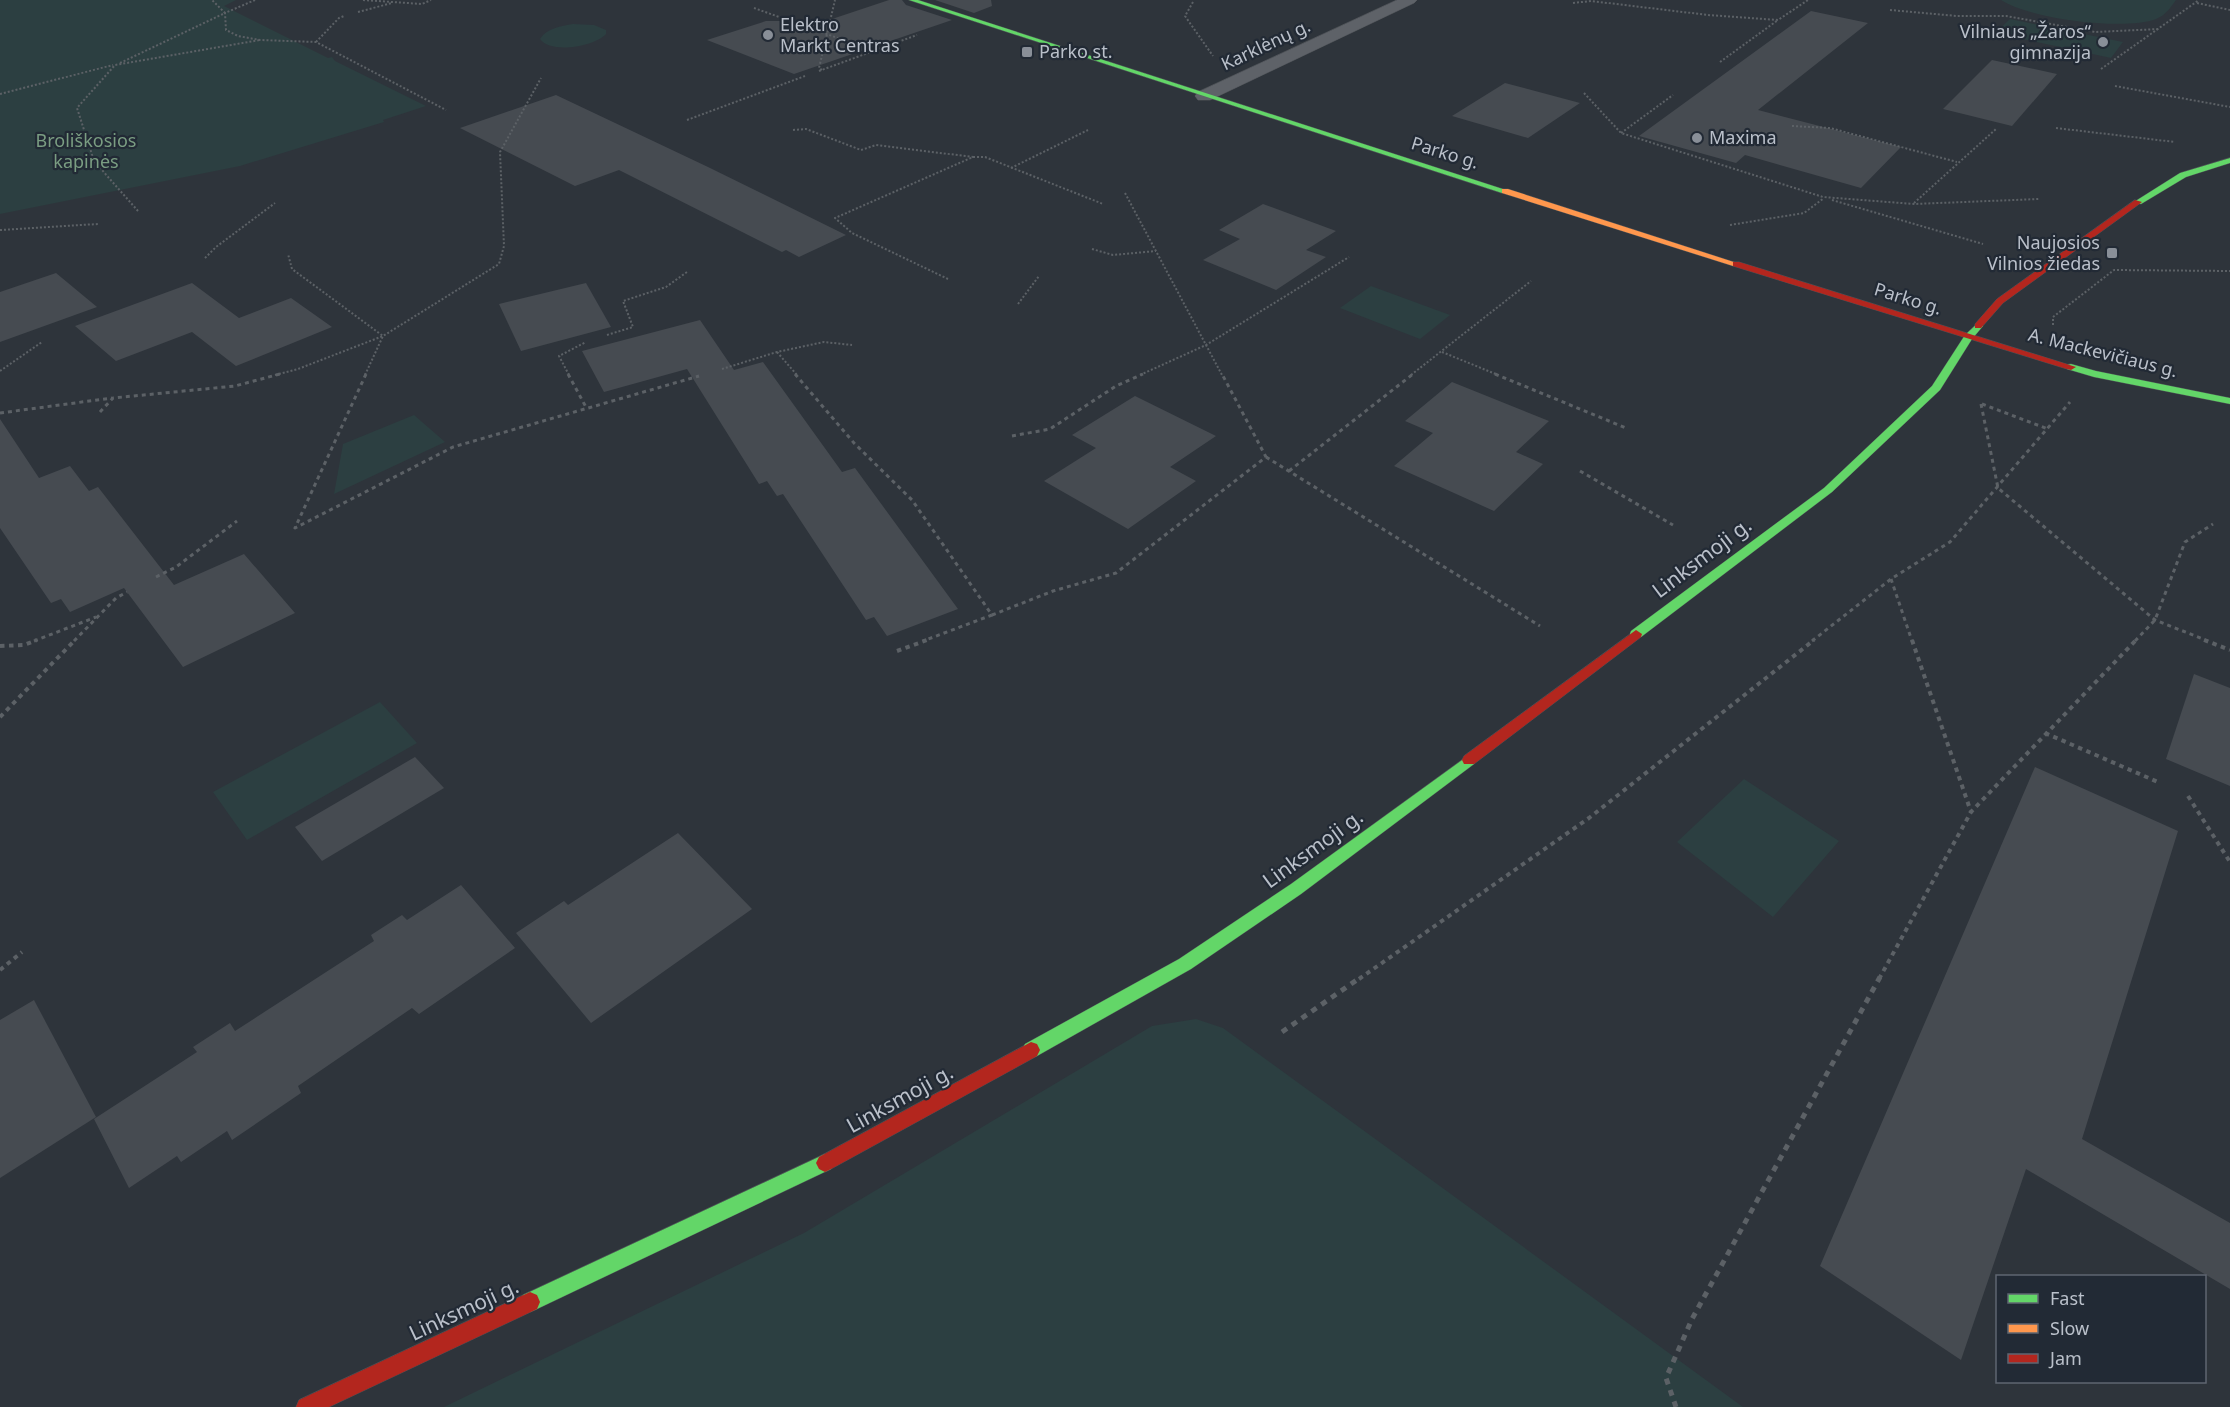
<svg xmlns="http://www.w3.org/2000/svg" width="2230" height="1407" font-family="'Noto Sans',sans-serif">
<rect width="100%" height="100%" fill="#2e343b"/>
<g fill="#2c3f41">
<path d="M0,0H236L224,6L328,58L332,57L335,61L426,106L383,120L384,122L240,166L0,214Z"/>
<path d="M2001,0H2176C2170,8 2166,15 2156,19C2124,31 2030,19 2001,0Z"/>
<path d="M2010,19L2123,42L2111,58L1995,33Z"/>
<path d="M573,24L594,25L606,30V34C594,47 550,54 540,39C547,28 561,26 573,24Z"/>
<path d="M1371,286L1450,315L1420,339L1340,308Z"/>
<path d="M414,415L445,442L334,494L343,444Z"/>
<path d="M380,702L417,743L247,840L213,792Z"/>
<path d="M1744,779L1839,841L1773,917L1677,842Z"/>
<path d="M1196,1019L1223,1028L1743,1407H444L804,1233L1152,1026Z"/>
</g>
<g fill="#464b51">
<path d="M889,0H902L906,5L952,20L794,74L707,40L766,21H784L805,28Z"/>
<path d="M935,0H991L992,6L974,13Z"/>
<path d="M1811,11L1868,23L1758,110L1901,147L1861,188L1745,155L1736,163L1639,136Z"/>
<path d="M1992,60L2057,74L2012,126L1943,109Z"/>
<path d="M1505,83L1580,103L1528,138L1452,116Z"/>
<path d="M556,95L708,167L846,235L799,257L786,250L782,252L619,170L575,186L460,128Z"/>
<path d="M1263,204L1336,231L1306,250L1326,257L1276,290L1203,260L1240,239L1219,230Z"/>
<path d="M56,273L97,307L0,342V292Z"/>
<path d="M192,283L239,318L291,298L332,327L236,366L192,332L116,361L75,326Z"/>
<path d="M586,283L611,327L521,351L499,304Z"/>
<path d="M700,320L734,370L763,362L842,472L855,468L958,609L887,636L874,617L866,620L783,494L777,496L767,481L759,484L687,369L604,392L582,351Z"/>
<path d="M1452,382L1549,421L1516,452L1543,464L1494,511L1394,466L1433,433L1405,421Z"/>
<path d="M1135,396L1216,436L1170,467L1196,481L1128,529L1044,481L1096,448L1072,435Z"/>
<path d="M0,419L39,478L70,466L89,491L98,487L174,585L244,554L295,613L183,667L124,588L70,612L61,599L51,603L0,528Z"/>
<path d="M2194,674L2230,688V786L2166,759Z"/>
<path d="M415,757L444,788L322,861L295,827Z"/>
<path d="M2035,767L2178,831L2082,1139L2230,1223V1289L2026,1169L1961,1360L1820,1266Z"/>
<path d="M678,833L752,909L591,1023L516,933L564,901L568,905Z"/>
<path d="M461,885L515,948L419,1014L412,1008L298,1086L301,1093L232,1140L227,1131L181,1162L177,1156L129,1188L94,1119L197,1052L193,1047L230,1023L235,1031L374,941L371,935L402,915L407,920Z"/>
<path d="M34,1000L96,1117L0,1178V1020Z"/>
</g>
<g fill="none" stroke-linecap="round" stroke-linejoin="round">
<g stroke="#4c5055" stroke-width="1">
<path id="street" d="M1397,0H1417L1414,3L1210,100H1198L1195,96L1198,92Z"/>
</g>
<g stroke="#4c5055" stroke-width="1">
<g id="fast">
<path d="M909,0H918L1509,191L1502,193Z"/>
<path d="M2230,158V163L2186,177L2141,204L2134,202L2180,173Z"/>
<path d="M1978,323L1983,326L1972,339L1940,390L1832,492L1641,637H1631L1630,634L1631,631L1824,488L1932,386L1965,335Z"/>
<path d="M2071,364L2096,371L2230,398V404L2094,377L2067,369V365Z"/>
<path d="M1469,755L1474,756L1476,760L1474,764L1301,894L1191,969L1037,1056L1031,1058L1025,1056L1022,1050L1025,1044L1179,959L1291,884Z"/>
<path d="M825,1154L831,1157L834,1163L831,1169L537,1309L530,1312L523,1309L520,1302L523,1295Z"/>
</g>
</g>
<g stroke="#4c5055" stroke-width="1">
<path id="slow" d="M1502,189H1508L1740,264L1733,266L1502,193Z"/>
</g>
<g stroke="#4c5055" stroke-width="1">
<g id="jam">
<path d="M2135,200L2142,202L2003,303L1981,328H1975V324L1997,299Z"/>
<path d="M1733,262H1739L2076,367L2071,370L2067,369L1733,266Z"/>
<path d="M1636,630L1642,634L1641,637L1474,764H1464L1462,760L1464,756Z"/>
<path d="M1031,1042L1037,1044L1040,1050L1037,1056L831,1169L825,1172L819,1169L816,1163L819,1157Z"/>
<path d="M530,1292L537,1295L540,1302L537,1309L329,1407H296L299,1400Z"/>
</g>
</g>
<g stroke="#5c6166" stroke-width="2" stroke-dasharray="2 2" stroke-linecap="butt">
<path d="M255,0L225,13L226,30L238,36L260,40L316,42L446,110"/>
<path d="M363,0L422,4L431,0"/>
<path d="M1193,2L1185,16L1213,56"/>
<path d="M1573,3L1591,1L1708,15L1778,20L1808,0"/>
<path d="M2197,3L2230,10"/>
<path d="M754,8L874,51"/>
<path d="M1890,10L1957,16H2006L2095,32L2160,29"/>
<path d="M358,12L392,3"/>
<path d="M316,42L339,18L344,16"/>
<path d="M1720,62L1778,20"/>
<path d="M120,63L225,13L212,0"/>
<path d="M2101,69L2199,0"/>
<path d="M822,70L819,68L835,0"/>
<path d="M819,71L917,35"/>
<path d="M2115,86L2230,107"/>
<path d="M1584,93L1621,133L1823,197L1914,204L2039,199"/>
<path d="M0,94L113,65"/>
<path d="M687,120L805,76"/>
<path d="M1792,126L1830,128L1957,162"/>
<path d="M2056,128L2175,142"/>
<path d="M793,130L806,129L861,150L876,145L973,157"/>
<path d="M1621,133L1673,95"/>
<path d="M1011,168L1088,130"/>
<path d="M1125,193L1222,375"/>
<path d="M1832,200L1983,244"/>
<path d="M1914,203L1996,129"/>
<path d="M138,211L94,161L77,108L115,65L260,40"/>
<path d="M1730,225L1804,213L1824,198"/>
<path d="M0,230L98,224"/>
<path d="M1092,249L1113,255L1156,251"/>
<path d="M205,258L216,247L275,203"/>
<path d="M948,279L852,233L835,218L973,157H985L1103,204"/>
<path d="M1018,304L1039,276"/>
<path d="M2053,325V317L2114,270L2230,271"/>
<path d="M607,335L633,327L623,301L666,287L687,272"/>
<path d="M777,352L797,375"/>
<path d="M1442,352L1498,375"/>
<path d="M722,369L777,352L824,342L852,345"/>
<path d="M0,371L42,342"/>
<path d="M275,375L298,369L383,336L292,269L288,254"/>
<path d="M365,375L383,336L499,264L504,246L500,152L541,78"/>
<path d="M569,375L559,356L586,342"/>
<path d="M1140,375L1206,345L1349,257"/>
<path d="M1411,375L1531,281"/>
</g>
<g stroke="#5c6166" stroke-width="3" stroke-dasharray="4 4" stroke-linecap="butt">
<path d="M366,374L295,528L453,447L699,376"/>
<path d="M568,374L587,409"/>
<path d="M795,374L854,443L912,500L992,615L923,641"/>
<path d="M1495,374L1626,428"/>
<path d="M1981,404L1998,488L2155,620L2208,641"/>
<path d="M1982,404L2048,429"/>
<path d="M100,412L113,398L235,386L280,374"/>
<path d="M0,413L112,398"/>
<path d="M1012,436L1050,429L1116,386L1143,374"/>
<path d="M1266,457L1540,626"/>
<path d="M1289,471L1413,374"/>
<path d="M1580,471L1673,525"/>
<path d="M156,577L176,567L237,521"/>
<path d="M1891,579L1912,641"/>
<path d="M992,615L1053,591L1116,573L1266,457L1222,374"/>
<path d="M34,641L96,617"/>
<path d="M74,641L116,598L127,592"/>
<path d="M1812,641L1891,579L1950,542L2070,402"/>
<path d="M2135,641L2155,620L2185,542L2213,524"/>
</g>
<g stroke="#5c6166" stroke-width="4" stroke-dasharray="4.5 4.5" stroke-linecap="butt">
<path d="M1912,640L1971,812"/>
<path d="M2204,640L2230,650"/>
<path d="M0,646L24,645L37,640"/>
<path d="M897,651L927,640"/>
<path d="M0,717L75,640"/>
<path d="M2045,733L2158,782"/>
<path d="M2188,796L2230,862"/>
<path d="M0,970L22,952"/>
<path d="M1359,979L1589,818L1814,640"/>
<path d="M1879,979L1971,812L2136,640"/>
</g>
<g stroke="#5c6166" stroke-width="5" stroke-dasharray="6 6" stroke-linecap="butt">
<path d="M1282,1032L1361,977"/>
<path d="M1676,1407L1666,1378L1692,1319L1880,977"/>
</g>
<use href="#street" fill="#5e6268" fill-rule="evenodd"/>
<use href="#fast" fill="#63d668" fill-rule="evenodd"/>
<use href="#slow" fill="#ff974d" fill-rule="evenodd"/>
<use href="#jam" fill="#b3261e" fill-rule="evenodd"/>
</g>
<g fill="#898f98" stroke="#222a35" stroke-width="2">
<circle cx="768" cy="35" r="6"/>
<circle cx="2103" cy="42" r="6"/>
<rect x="1021" y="46" width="12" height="12" rx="3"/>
<circle cx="1697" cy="138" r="6"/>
<rect x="2106" y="247" width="12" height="12" rx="3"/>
</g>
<g text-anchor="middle" stroke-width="4.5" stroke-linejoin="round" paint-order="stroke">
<g font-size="18" fill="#bac0ca" stroke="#222a35" text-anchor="start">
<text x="780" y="31">Elektro<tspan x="780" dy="21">Markt Centras</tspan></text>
<text x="2091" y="38" text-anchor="end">Vilniaus „Žaros“<tspan x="2091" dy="21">gimnazija</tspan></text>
<text x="1039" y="58">Parko st.</text>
<text x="1709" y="144">Maxima</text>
<text x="2100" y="249" text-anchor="end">Naujosios<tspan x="2100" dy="21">Vilnios žiedas</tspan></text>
</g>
<g font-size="18" fill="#bac0ca" stroke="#222a35">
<text transform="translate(1266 45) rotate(-25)" y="6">Karklėnų g.</text>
<text transform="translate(1445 153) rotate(17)" y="6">Parko g.</text>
<text transform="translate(1908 299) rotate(17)" y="6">Parko g.</text>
<text transform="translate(2103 353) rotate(14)" y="6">A. Mackevičiaus g.</text>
</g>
<g font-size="18" fill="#7a9d82" stroke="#222a35">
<text x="86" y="147">Broliškosios<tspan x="86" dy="21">kapinės</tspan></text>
</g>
<g font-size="21" fill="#bac0ca" stroke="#222a35">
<text transform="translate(1702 558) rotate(-37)" y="7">Linksmoji g.</text>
<text transform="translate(1313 849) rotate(-36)" y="7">Linksmoji g.</text>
<text transform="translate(900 1099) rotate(-29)" y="7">Linksmoji g.</text>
<text transform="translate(464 1310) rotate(-25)" y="7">Linksmoji g.</text>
</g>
</g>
<rect x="1996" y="1275" width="210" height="108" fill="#222a35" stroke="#5f6671" stroke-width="1.5"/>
<rect x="2008" y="1294" width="30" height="9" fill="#63d668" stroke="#5f6671" stroke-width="1.5"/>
<text x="2050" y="1305" font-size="18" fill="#bac0ca">Fast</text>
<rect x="2008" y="1324" width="30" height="9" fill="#ff974d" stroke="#5f6671" stroke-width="1.5"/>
<text x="2050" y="1335" font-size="18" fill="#bac0ca">Slow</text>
<rect x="2008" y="1354" width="30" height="9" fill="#b3261e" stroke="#5f6671" stroke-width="1.5"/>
<text x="2050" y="1365" font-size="18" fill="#bac0ca">Jam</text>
</svg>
